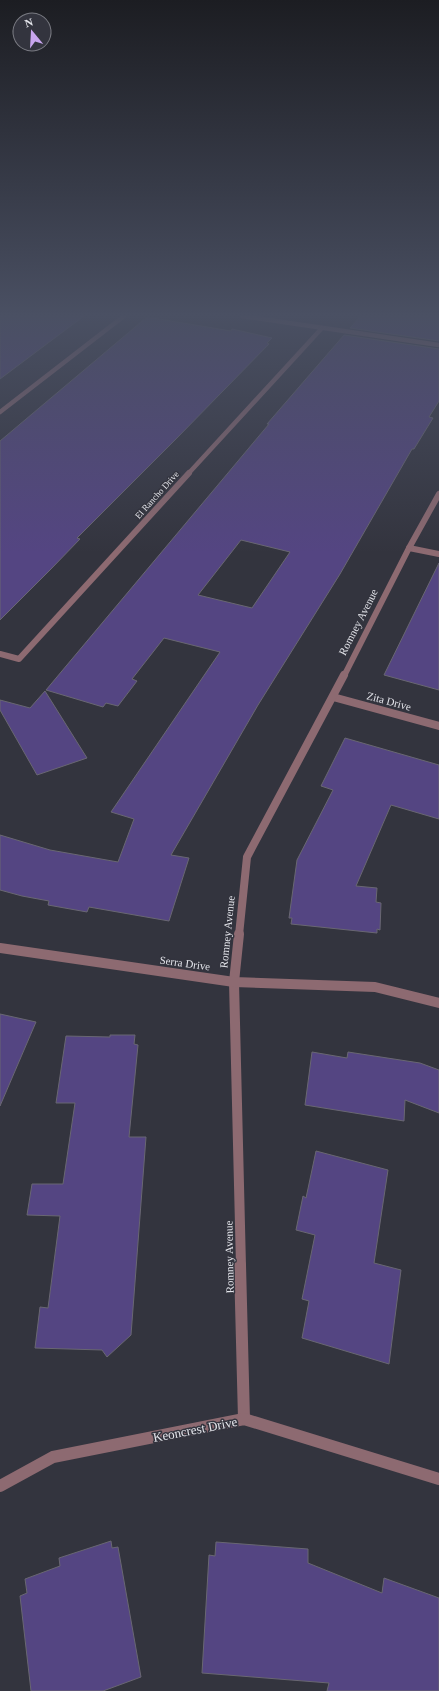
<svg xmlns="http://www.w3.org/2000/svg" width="439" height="1691" font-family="Georgia,serif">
<rect width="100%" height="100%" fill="#33343e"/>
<g fill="#544582" stroke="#696772" fill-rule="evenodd">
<path d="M0,316H84L0,379Z"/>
<path d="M361,316H439V341L350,328Z"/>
<path d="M147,317L231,331L232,329L272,338L267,343L269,344L176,439L77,538L80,539L51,569L0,620V441Z"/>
<path d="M344,335L439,349V401L429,417L433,418L414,449H412L340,574L258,705L171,855L189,858L169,921L89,907L87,912L48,905L49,901L22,896L0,890V835L50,850L118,862L134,819L111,812L220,652L164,638L132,679L137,681L118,706L106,703L103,707L46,690L269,424H267ZM241,540L290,552L252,608L198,595Z"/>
<path d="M439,563V690L384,675Z"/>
<path d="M45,691L87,758L37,775L0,710V700L30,708Z"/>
<path d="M345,738L439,765V819L391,805L356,886L377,888L376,902L381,903L380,930L377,929V933L291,924L292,918H289L297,860L333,790L321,786Z"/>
<path d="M0,1014L36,1022L0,1106Z"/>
<path d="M110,1035H135L134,1044L138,1045L129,1137H146L131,1335L107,1357L102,1350L35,1348L40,1307L48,1308L60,1216L27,1215L32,1184H63L75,1103H56L66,1036L110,1037Z"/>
<path d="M312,1052L347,1058L348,1052L420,1063L439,1070V1113L405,1100L404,1121L305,1105Z"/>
<path d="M316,1151L388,1170L374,1263L401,1270L389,1364L302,1338L309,1301L302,1299L315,1235L296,1230L303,1196L306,1198Z"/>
<path d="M111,1541L112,1548L118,1547L141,1677L103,1691H31L20,1596L27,1593L25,1579L60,1566L59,1558Z"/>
<path d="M216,1542L308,1549V1563L382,1593L384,1578L439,1598V1691H327L329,1683L202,1673L209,1555L215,1556Z"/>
</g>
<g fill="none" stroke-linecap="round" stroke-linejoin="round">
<g stroke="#8d6a71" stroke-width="4.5">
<path d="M242,316L439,345"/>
<path d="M0,412L124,316"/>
<path d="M188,474L322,328"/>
</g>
<g stroke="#8d6a71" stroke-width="6">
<path d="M409,548L439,554"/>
<path d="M0,654L19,659L189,473"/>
<path d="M344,676L409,548L439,494"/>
</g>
<g stroke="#8d6a71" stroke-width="8">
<path d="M333,697L439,726"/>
<path d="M239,935L247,857L344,675"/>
</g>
<g stroke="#8d6a71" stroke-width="10">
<path d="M239,934L234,982L241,1266"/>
<path d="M0,948L234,982L375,987L439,1003"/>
</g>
<g stroke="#8d6a71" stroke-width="12">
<path d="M240,1265L244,1419"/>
<path d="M0,1486L53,1457L244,1419L439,1479"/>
</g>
</g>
<linearGradient id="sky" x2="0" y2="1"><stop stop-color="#1c1d22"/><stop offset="0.57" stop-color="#4a5063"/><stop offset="1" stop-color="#4a5063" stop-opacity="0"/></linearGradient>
<rect width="439" height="553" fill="url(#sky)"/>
<g text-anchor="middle" stroke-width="3" stroke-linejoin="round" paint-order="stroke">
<g font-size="9" fill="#e4e5eb" stroke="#33343e">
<text transform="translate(157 495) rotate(-48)" y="3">El Rancho Drive</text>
</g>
<g font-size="11" fill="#e4e5eb" stroke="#33343e">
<text transform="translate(358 622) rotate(-63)" y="4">Romney Avenue</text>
<text transform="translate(389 701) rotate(15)" y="4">Zita Drive</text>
<text transform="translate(227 932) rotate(-84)" y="4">Romney Avenue</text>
<text transform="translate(185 963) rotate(8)" y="4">Serra Drive</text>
<text transform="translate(229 1257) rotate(-91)" y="4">Romney Avenue</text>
</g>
<g font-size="13" fill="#e4e5eb" stroke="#33343e">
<text transform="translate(195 1429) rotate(-11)" y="5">Keoncrest Drive</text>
</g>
</g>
<g transform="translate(32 32) rotate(342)"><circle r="19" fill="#33343e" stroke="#7a7b83"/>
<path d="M0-3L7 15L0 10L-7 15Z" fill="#c8a5ee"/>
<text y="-6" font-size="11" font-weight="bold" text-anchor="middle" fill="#e4e5eb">N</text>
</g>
</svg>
